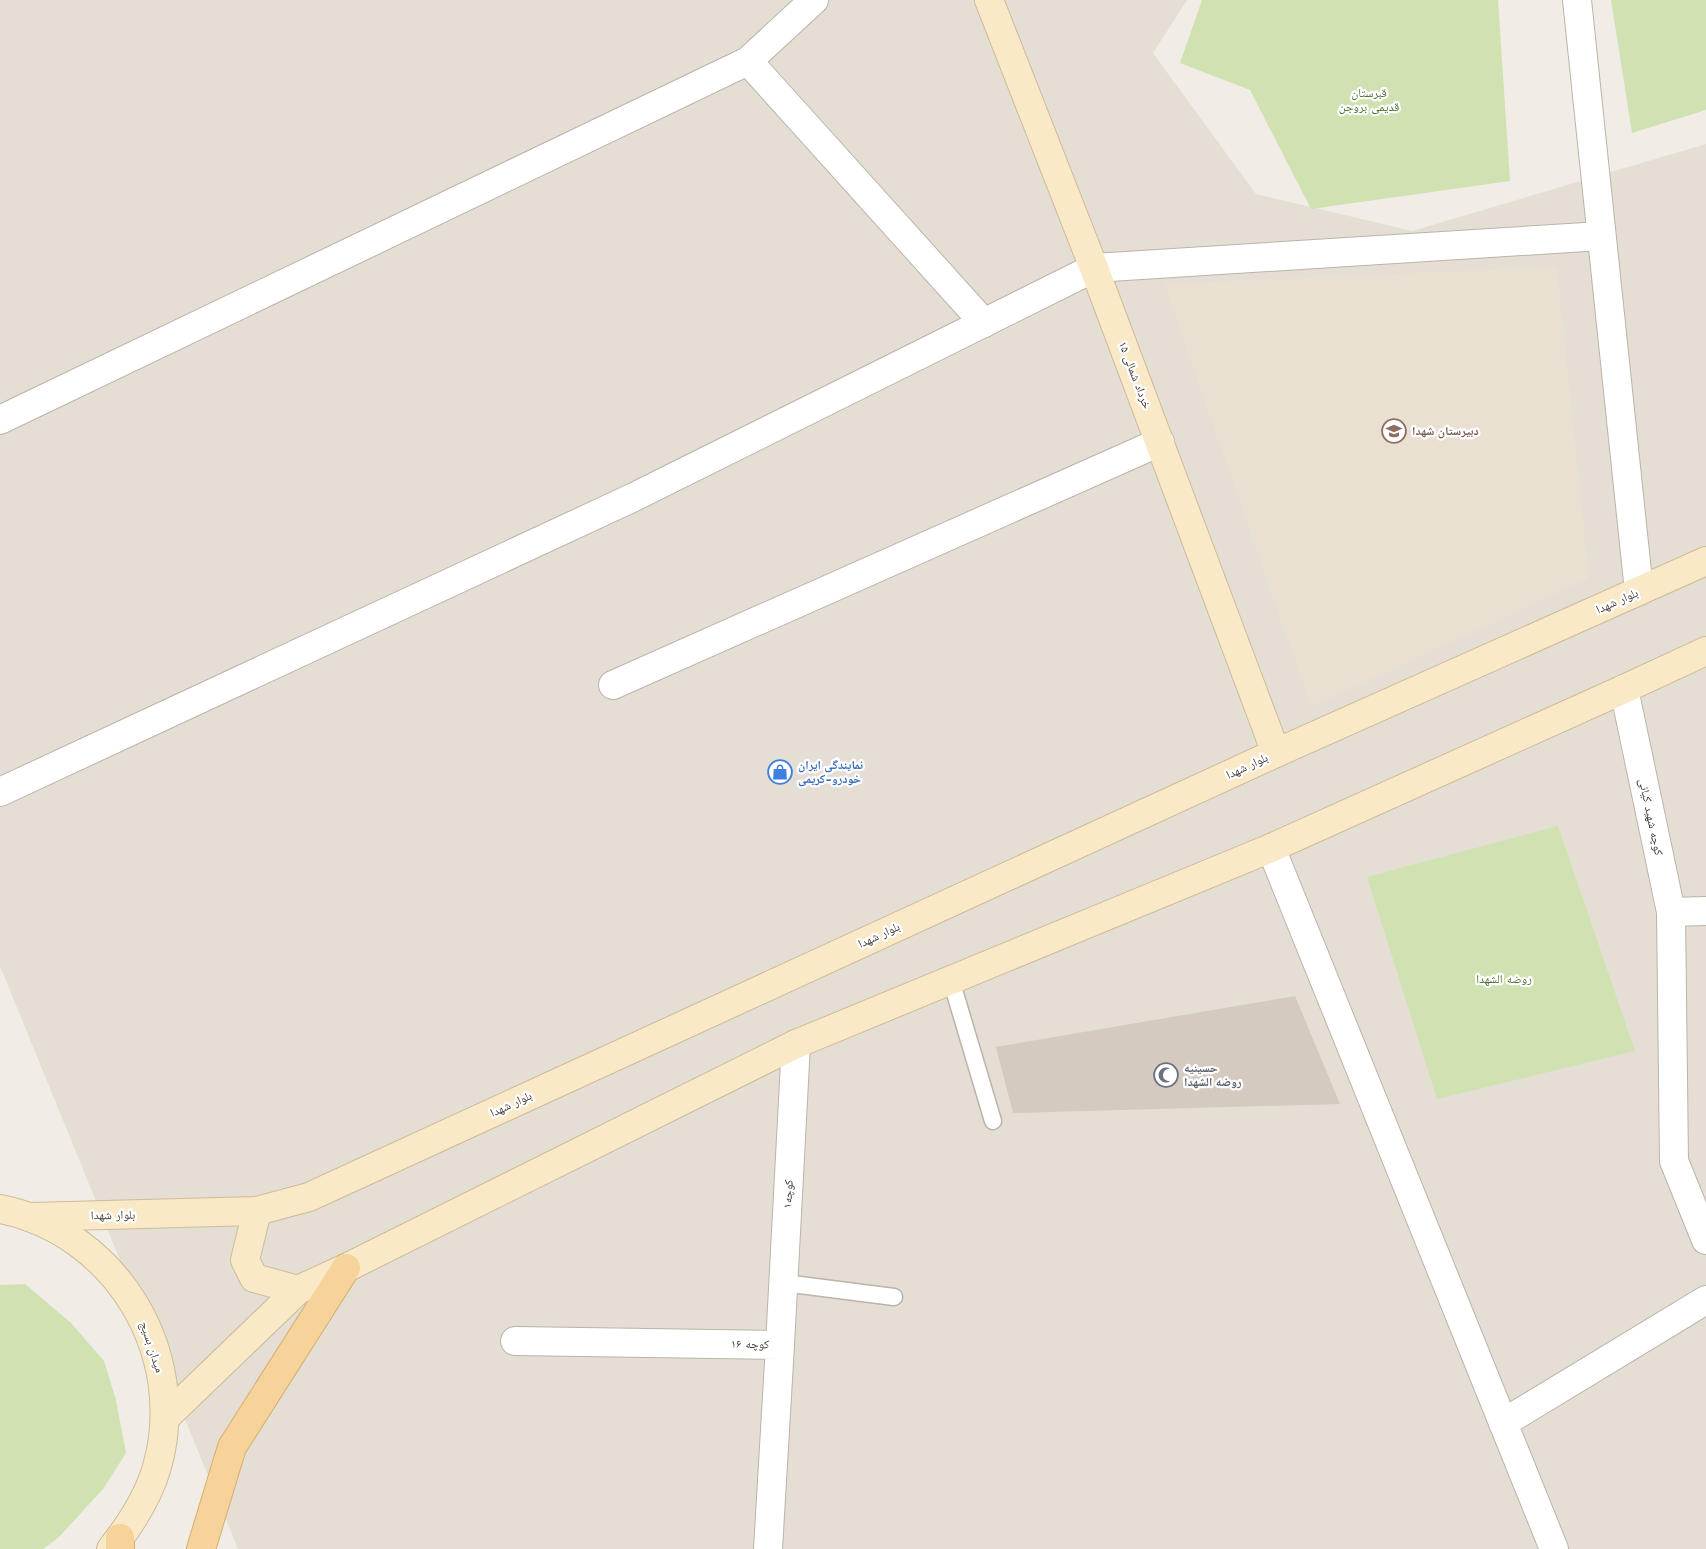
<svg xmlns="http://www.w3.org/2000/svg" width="1706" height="1549" font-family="'Work Sans','Noto Naskh Arabic',sans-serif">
<rect width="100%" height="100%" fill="#f1ede6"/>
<path fill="#e5ded4" d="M0,0H1187L1153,53L1256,194L1412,231L1706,144V1549H238L0,966Z"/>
<path fill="#e9e0d1" d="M1557,267L1589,578L1311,707L1164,284Z"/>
<g fill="#d0e2b2">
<path d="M1202,0H1498L1510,181L1311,209L1250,90L1180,63Z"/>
<path d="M1611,0H1706V110L1632,133Z"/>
<path d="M1558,826L1635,1051L1437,1099L1367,877Z"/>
<path d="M25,1284L71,1323L104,1361L116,1400L126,1453L103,1489L58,1538L43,1549H0V1285Z"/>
</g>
<path fill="#d5cabf" d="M1295,996L1340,1104L1013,1113L996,1047Z"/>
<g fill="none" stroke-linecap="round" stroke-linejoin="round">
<g stroke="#bcb3a9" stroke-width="19">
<g id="service">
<path d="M951,980L993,1121"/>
<path d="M784,1283L894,1297"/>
</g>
</g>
<g stroke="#bcb3a9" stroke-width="30">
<g id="minor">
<path d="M748,61L984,323"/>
<path d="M0,420L748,61L814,0"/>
<path d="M613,685L1160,442"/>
<path d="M1624,689L1671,912L1706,911"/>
<path d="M0,792L634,497L1094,268L1601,236"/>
<path d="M1671,912L1674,1161L1706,1240"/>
<path d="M515,1341L780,1345L768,1549"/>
<path d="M780,1345L796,1044"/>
<path d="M1503,1423L1706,1300"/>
</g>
</g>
<g stroke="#bcb3a9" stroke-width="30">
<g id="tertiary">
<path d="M1577,0L1639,591"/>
<path d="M1271,848L1554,1549"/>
</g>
</g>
<g stroke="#cdbb99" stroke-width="30">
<g id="secondary">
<path d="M989,0L1094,268L1276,753"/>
<path d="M0,1209C116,1232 189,1353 157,1467C148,1498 131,1524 111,1549"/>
<path d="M257,1211L245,1260L254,1278L298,1290"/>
<path d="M30,1217L257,1211L309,1197L1276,753L1706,561"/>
<path d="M165,1418L298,1290L346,1268L796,1044L1271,848L1624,689L1706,651"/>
</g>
</g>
<g stroke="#d8ae6c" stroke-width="30">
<g id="primary">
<path d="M120,1538V1549"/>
<path d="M201,1549L232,1447L346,1268"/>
</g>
</g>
<use href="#service" stroke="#fff" stroke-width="16"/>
<use href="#minor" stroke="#fff" stroke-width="28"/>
<use href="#tertiary" stroke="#fff" stroke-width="28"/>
<use href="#secondary" stroke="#f9e9c7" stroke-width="28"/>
<use href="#primary" stroke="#f5d39b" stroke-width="28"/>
</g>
<defs>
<g id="school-ring" transform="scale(1.25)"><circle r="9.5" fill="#fff" stroke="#8d6e63" stroke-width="1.5"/><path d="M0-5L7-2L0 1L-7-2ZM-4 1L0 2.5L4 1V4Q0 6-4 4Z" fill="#8d6e63"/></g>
<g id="shop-ring" transform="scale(1.25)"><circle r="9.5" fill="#fff" stroke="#3f7fe0" stroke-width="1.5"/><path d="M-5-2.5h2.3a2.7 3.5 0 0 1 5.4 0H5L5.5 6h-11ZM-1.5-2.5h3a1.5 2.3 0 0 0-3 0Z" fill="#3f7fe0"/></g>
<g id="mosque-ring" transform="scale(1.25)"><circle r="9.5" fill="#fff" stroke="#6b7280" stroke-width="1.5"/><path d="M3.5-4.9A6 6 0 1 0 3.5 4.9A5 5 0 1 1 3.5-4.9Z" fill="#6b7280"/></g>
</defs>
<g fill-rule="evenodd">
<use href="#school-ring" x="1394" y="431"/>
<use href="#shop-ring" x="780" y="772"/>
<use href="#mosque-ring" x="1166" y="1075"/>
</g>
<g text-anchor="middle" stroke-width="4.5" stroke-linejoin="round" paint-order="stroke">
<g font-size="12" fill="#4d6f2e" stroke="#fff">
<text x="1369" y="97">قبرستان<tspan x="1369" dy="14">قدیمی بروجن</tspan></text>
<text x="1504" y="983">روضه الشهدا</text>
</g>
<g font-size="12" fill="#433d36" stroke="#fff">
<text transform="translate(1135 375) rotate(69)" y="4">۱۵ خرداد شمالی</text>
<text transform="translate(1617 601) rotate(-24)" y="4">بلوار شهدا</text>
<text transform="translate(1247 766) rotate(-25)" y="4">بلوار شهدا</text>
<text transform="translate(1651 817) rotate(78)" y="4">کوچه شهید کیانی</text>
<text transform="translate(879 935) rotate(-25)" y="4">بلوار شهدا</text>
<text transform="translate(511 1104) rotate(-25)" y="4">بلوار شهدا</text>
<text transform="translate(788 1194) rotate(-87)" y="4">کوچه۱</text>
<text transform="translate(113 1215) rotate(-1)" y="4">بلوار شهدا</text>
<text transform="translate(750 1344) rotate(1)" y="4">کوچه ۱۶</text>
<text transform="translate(152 1347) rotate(72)" y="4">میدان بسیج</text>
</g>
<g font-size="12" font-weight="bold" fill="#785e54" stroke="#fff" text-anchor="start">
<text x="1412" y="435">دبیرستان شهدا</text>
</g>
<g font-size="12" font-weight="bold" fill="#366cbe" stroke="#fff" text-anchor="start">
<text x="798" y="769">نمایندگی ایران<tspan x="798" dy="14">خودرو-کریمی</tspan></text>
</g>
<g font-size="12" font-weight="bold" fill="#5b616d" stroke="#fff" text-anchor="start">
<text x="1184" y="1072">حسینیه<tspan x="1184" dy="14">روضه الشهدا</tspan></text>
</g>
</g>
</svg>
